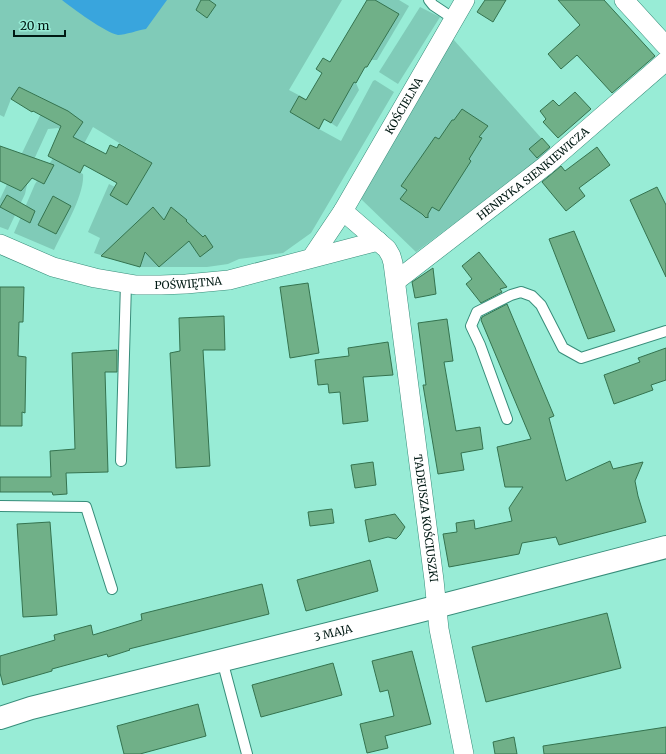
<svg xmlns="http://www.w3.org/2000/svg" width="666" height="754" font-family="Merriweather,serif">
<rect width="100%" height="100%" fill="#98ecd6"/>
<g fill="#80cbb8">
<path d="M0,0H342L289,90L306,99L359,77L356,83L359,90L337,127L325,119L319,129L341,141L373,81L375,80L394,92L311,233L283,253L239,259L228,264L207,267H140L94,253L100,238L88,232L109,184L125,192L138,187L152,163L93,127L71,168L83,174C85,194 63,231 54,250L14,233L35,184L68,137L58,128L48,129L31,166L25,194L8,230L0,227V199L47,101L40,97L19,87L11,99L4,117L0,115Z"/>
<path d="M372,0H399L409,6L377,60H371Z"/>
<path d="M420,7L440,17L398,84L379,72Z"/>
<path d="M453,39L551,149L539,160L416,252L361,199Z"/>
</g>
<path fill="#39a5dd" d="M62,0H167L146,29C139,30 125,35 118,35C106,33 72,8 62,0Z"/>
<g fill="#70b088" stroke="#34734f">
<path d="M201,0H209L216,5L207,18L196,10Z"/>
<path d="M367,0H375L399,14L367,67H365L356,83L354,82L331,123L324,119L319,129L290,112L299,96L306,100L322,73L316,69L323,58L330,62Z"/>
<path d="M485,0H506L493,22L477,12Z"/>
<path d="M558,0H604L655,56L612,93L577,55L561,69L548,54L580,25Z"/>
<path d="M19,87L68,111L83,122L73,137L106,154L110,145L117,148L119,144L152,163L127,205L110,195L117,183L84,165L80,173L48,156L61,126L33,111L32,112L11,99Z"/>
<path d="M575,92L591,109L558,138L543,122L546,119L540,111L553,100L559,106Z"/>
<path d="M462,109L488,126L479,137L482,138L469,159L471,161L439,211L432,207L428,214V218L427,217L426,218L422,214L400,199L407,190L401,186L435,137L439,139L452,120H454Z"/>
<path d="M542,138L550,147L537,158L529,149Z"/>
<path d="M0,146L54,165L44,184L32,178L21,191L0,181Z"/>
<path d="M597,147L610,165L579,188L585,196L566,211L542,182L561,166L565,171Z"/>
<path d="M657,187L666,205V277L630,200Z"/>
<path d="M7,195L35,211L30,223L0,207Z"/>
<path d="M53,196L71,206L56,234L38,225Z"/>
<path d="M153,207L164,220L171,207L187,220L186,221L203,237L205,235L213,247L200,257L189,241L159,267L145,252L140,267L101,256Z"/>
<path d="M574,231L615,331L588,339L549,239Z"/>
<path d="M479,252L507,287L500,289L502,292L481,303L466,284L472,279L462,266Z"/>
<path d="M433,268L436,294L415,298L412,282Z"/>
<path d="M308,283L319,353L290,358L280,287Z"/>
<path d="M0,287H24L23,322H19L18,356L26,357L25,413L22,412V426H0Z"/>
<path d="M507,304L554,416L549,418L566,481L610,461L613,469L643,462L635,481L638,496L646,522L559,545L556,537L522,543L519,554L449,567L443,534L457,532L456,523L474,520L475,529L512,521L509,508L523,487H505L497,447L531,439L481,320L482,317Z"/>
<path d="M224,316L225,350H203L210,466L176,468L170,353L180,351L179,318Z"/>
<path d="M447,319L453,361L444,362L456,431L480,427L483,449L461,453L464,470L438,474L423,385H426L418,323Z"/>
<path d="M388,342L393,375L363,377L368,421L343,424L340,392L329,393L328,384L318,385L315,360L349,356L348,348Z"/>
<path d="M666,348V380L651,385L653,390L614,404L604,375L640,362L638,358Z"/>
<path d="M117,350V372H105L108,472L66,473L67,494L53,495L52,492H0V477H51L50,451L75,449L72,353Z"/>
<path d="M373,462L376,485L355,488L351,465Z"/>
<path d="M332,509L334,523L310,526L308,512Z"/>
<path d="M395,514L405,527L400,535L396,539L388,537L369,542L365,520Z"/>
<path d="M50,522L57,615L23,617L17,524Z"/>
<path d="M370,560L378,591L306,611L297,580Z"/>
<path d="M262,584L269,614L129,649L130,650L108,657L107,654L52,669V671L3,685L0,673V656L55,640L54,635L91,625L93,635L142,620L141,614Z"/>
<path d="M607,613L621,668L486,702L472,647Z"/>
<path d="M412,651L431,724L385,736L388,748L367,753L360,724L394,716L388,690L380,692L372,661Z"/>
<path d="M333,663L342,695L261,717L252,685Z"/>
<path d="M198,704L206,736L140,754H124L117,726Z"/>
<path d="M666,727V754H544L543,746Z"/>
<path d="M514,737L517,754H495L493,742Z"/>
</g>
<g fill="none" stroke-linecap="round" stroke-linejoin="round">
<g stroke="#378d7a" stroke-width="12">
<g id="lane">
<path d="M429,0L433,5L454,19"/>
<path d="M507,419L480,345L471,326L477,312L511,295L521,292L532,296L541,305L563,348L581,358L666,331"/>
<path d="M121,461L126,283"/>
<path d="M0,506L86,507L112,589"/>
<path d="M222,660L247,754"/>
</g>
</g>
<g stroke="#378d7a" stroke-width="20">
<g id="street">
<path d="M624,0L666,46"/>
<path id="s1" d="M343,211L387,249L391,256L393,263L434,580L439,629L464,754"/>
<path id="s2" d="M0,244L53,267L95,278L136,285H161L186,284L229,280L378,241"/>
<path id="s3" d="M312,257L343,211L465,0"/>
<path id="s4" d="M396,281L545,166L666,61"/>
</g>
</g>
<g stroke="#378d7a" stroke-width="24">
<g id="secondary">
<path id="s5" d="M0,718L31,708L416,612L666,547"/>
</g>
</g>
<use href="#lane" stroke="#fff" stroke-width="10"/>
<use href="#street" stroke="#fff" stroke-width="19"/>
<use href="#secondary" stroke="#fff" stroke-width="22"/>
</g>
<g text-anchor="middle" stroke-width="3.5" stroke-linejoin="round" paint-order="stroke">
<g font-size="11" fill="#001913" stroke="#98ecd6">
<text dy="4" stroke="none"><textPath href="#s3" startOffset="177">KOŚCIELNA</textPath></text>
<text dy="4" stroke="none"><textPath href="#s4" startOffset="174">HENRYKA SIENKIEWICZA</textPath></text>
<text dy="4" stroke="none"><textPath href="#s2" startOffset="195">POŚWIĘTNA</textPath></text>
<text dy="4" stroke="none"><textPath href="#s1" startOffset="331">TADEUSZA KOŚCIUSZKI</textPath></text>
<text dy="4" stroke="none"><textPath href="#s5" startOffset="344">3 MAJA</textPath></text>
</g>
</g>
<path d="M14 30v6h51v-6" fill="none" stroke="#001913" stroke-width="2"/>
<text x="20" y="30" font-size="12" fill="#001913" stroke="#98ecd6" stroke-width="3" paint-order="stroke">20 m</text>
</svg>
